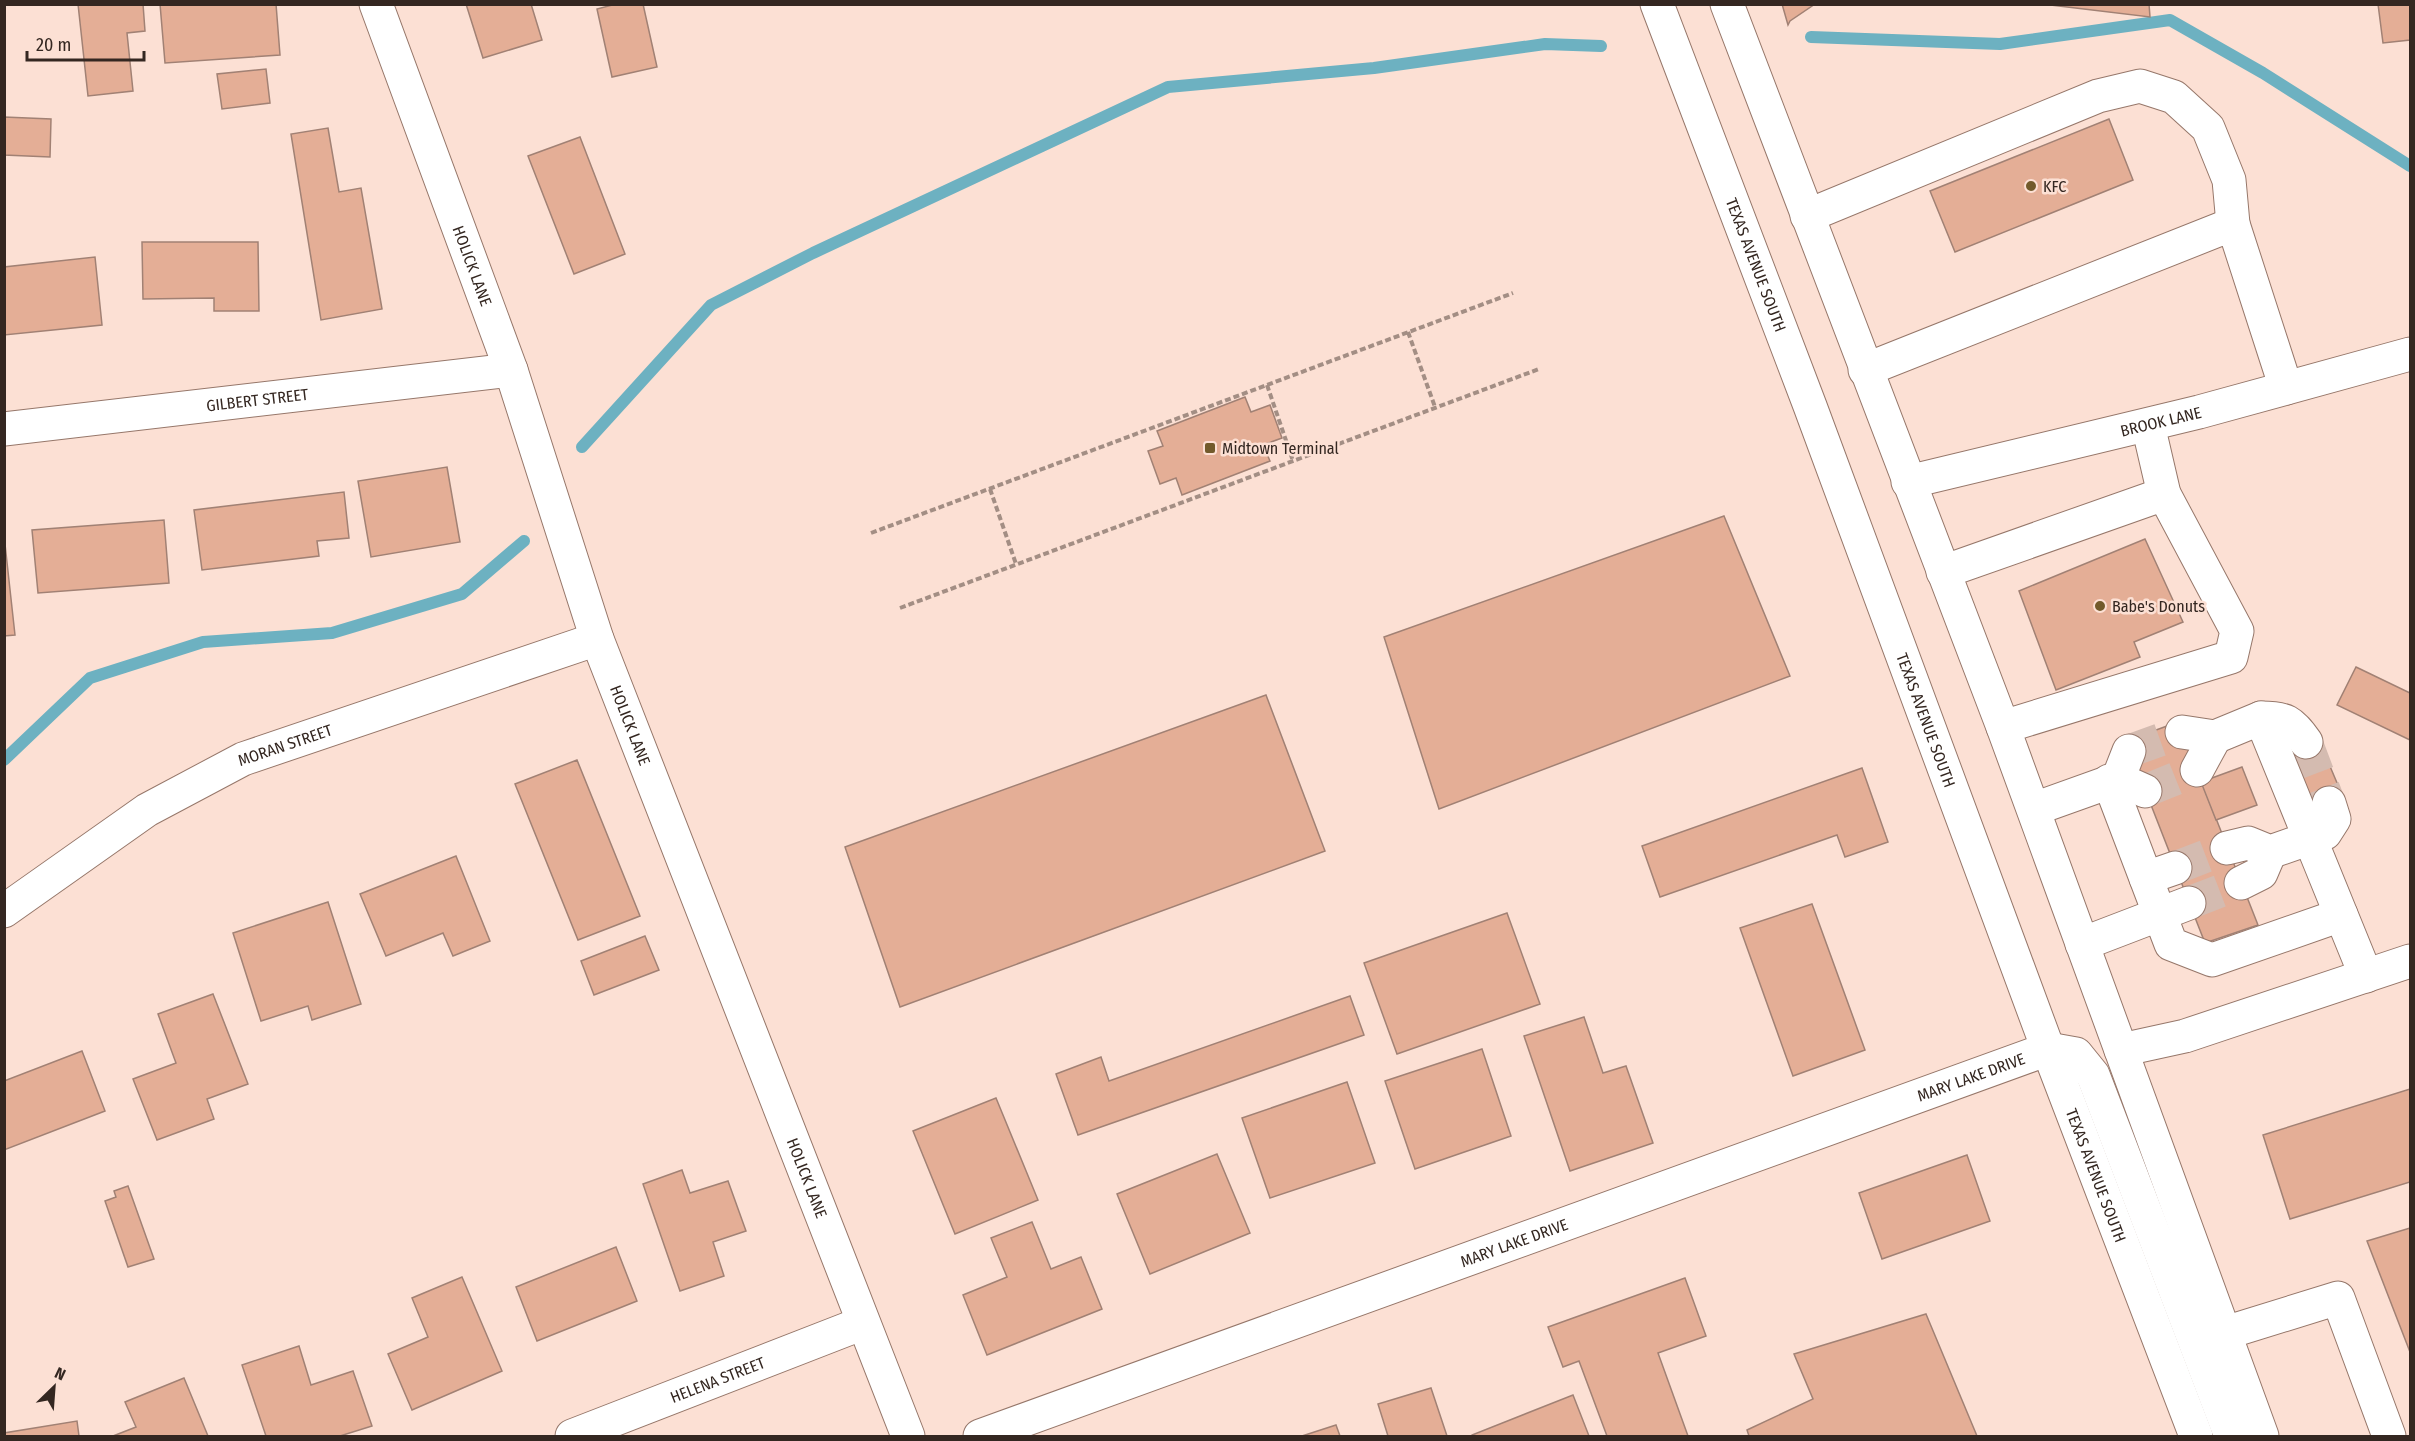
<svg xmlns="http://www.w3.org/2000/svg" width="2415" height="1441" font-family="'Fira Sans Condensed',sans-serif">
<rect width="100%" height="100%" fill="#fce0d4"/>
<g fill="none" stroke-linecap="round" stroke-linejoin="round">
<g stroke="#6db1c1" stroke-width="12">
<path d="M1811,37L2000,44L2170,20L2263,73L2410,166"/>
<path d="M582,447L711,305L813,253L1168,87L1374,68L1545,44L1601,46"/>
<path d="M4,760L90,678L203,642L332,633L462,594L524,541"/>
</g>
</g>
<g fill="#e4ae96" stroke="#a18174" stroke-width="1.5">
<path d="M78,4H143L145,31L127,33L133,91L88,96Z"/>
<path d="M160,4H276L280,55L165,63Z"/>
<path d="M466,4H531L542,40L483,58Z"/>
<path d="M616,4H643L657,67L612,77L597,9Z"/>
<path d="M1782,4H1815L1790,21L1788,25Z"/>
<path d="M2042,4H2149L2150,17Z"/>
<path d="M2378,4H2410V40L2383,43Z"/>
<path d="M266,69L270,103L222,109L217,74Z"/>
<path d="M4,117L51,119L50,157L4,155Z"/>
<path d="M2109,119L2133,180L1955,252L1930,191Z"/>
<path d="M328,128L339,192L361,188L382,309L321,320L291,134Z"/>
<path d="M580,137L625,254L574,274L528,156Z"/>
<path d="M142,242H258L259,311H214V298L143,299Z"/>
<path d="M95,257L102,325L4,335V267Z"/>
<path d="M1245,397L1251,412L1270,405L1282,438L1263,445L1270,461L1182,495L1176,478L1160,484L1148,451L1163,446L1157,431Z"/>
<path d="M447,467L460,542L371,557L358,481Z"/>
<path d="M344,492L349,538L317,541L319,556L202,570L194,510Z"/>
<path d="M1724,516L1790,676L1439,809L1384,637Z"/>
<path d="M164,520L169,583L38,593L32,530Z"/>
<path d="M4,535L15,635L4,636Z"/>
<path d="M2145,539L2183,622L2134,642L2140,657L2056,690L2019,591Z"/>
<path d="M2356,667L2410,693V740L2337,705Z"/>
<path d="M1266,695L1325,851L900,1007L845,847Z"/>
<path d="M2178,722L2258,925L2205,943L2126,741Z"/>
<path d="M2318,738L2343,797L2315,808L2291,749Z"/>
<path d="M577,760L640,916L578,940L515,784Z"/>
<path d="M2242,767L2257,805L2216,820L2201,782Z"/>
<path d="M1862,768L1888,842L1845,857L1837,835L1660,897L1642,846Z"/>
<path d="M456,856L490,941L453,956L443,933L386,956L360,894Z"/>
<path d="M328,902L361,1004L312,1020L308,1006L261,1021L233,933Z"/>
<path d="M1812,904L1865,1050L1793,1076L1740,928Z"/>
<path d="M1507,913L1540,1004L1397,1054L1364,963Z"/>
<path d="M645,936L659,970L594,995L581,961Z"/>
<path d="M213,994L248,1084L207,1099L214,1119L157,1140L133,1079L176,1063L158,1014Z"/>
<path d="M1350,996L1364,1035L1078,1135L1056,1074L1101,1057L1109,1081Z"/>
<path d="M1584,1017L1603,1073L1626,1066L1653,1143L1570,1171L1524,1036Z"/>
<path d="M1482,1049L1511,1136L1415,1169L1385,1081Z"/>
<path d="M82,1051L105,1111L4,1150V1081Z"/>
<path d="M1347,1082L1375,1163L1270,1198L1242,1118Z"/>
<path d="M2410,1089V1182L2290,1219L2263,1135Z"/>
<path d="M996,1098L1038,1200L955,1234L913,1131Z"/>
<path d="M1217,1154L1250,1233L1150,1274L1117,1194Z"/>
<path d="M1967,1155L1990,1221L1882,1259L1859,1193Z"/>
<path d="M682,1170L690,1193L728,1181L746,1231L713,1242L724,1276L680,1291L643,1184Z"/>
<path d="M128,1186L154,1259L128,1267L105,1201L116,1197L114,1191Z"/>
<path d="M1032,1222L1051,1269L1081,1257L1102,1309L987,1355L963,1295L1007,1277L991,1238Z"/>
<path d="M2410,1228V1352L2367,1241Z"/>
<path d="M616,1247L637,1301L537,1341L516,1287Z"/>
<path d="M462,1277L502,1371L412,1410L388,1354L428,1337L412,1298Z"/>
<path d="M1685,1278L1706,1336L1658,1353L1688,1436H1607L1579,1361L1563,1367L1548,1327Z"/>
<path d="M1926,1314L1977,1436H1749L1747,1430L1813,1399L1794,1354Z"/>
<path d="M299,1346L311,1385L353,1371L372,1426L340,1436H266L242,1365Z"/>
<path d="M184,1378L208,1436H113L136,1427L125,1402Z"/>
<path d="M1431,1388L1447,1436H1388L1378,1404Z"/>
<path d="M1573,1395L1589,1436H1472V1435Z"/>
<path d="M77,1421L79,1436H4V1433Z"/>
<path d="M1336,1425L1340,1436H1302Z"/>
</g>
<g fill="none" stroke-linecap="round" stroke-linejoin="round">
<g stroke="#d4bbb0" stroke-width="33" stroke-dasharray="33 16" stroke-linecap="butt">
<path d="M2306,742L2329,803"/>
<path d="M2129,751L2182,732"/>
<path d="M2145,791L2197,770"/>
<path d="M2175,868L2227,848"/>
<path d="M2189,903L2241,883"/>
</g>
<g stroke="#96776a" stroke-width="35">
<g id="minor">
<path id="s1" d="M376,4L511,370L597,639L908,1436"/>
<path d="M1807,216L2098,96L2140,86L2174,97L2208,128L2229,180L2233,224"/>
<path d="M1865,370L2233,224L2286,388"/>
<path id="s2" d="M4,429L511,370"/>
<path id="s3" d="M1908,482L2199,412L2410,354"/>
<path d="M1943,572L2164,494"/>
<path d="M2261,718C2286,718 2291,721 2306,742"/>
<path d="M2003,727L2231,657L2237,631L2164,494L2148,425"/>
<path d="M2182,732L2215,737L2261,718L2366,976"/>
<path d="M2197,770L2215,737"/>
<path d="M2118,779L2145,791"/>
<path d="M2109,781L2171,944L2212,960L2341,915"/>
<path d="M2034,809L2118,779L2129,751"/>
<path d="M2227,848L2248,843L2270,852L2325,833L2334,819L2329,803"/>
<path d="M2146,878L2175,868"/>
<path d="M2241,883L2261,873L2270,852"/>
<path id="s4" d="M4,911L147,810L243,759L597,639"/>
<path d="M2082,944L2189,903"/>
<path d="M2121,1050L2185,1036L2410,961"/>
<path d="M2225,1333L2338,1298L2389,1436"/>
<path id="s5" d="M572,1436L863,1323"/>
<path id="s6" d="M980,1436L2048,1049"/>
</g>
</g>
<g stroke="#96776a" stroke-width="35">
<g id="major">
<path id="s7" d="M1657,4L1810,406L2048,1049L2196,1436"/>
<path d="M1727,4L2003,727L2262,1436"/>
<path d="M2048,1049L2076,1054L2093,1075L2231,1436"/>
</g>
</g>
<g stroke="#a38e84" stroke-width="4" stroke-dasharray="6 3" stroke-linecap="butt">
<path d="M1408,332L1435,407"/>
<path d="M1267,385L1293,461"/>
<path d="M990,489L1016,564"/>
<path d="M871,533L1513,293"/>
<path d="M900,608L1539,369"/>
</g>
<use href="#minor" stroke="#fff" stroke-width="33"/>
<use href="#major" stroke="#fff" stroke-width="33"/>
</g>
<g fill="#725a2b" stroke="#fce0d4" stroke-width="2">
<circle cx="2031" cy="186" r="6"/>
<rect x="1204" y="442" width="12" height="12" rx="3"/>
<circle cx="2100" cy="606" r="6"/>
</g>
<g text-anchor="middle" stroke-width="5" stroke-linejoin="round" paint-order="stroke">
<g font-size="16" fill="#342721" stroke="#fce0d4" text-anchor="start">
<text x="2043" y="192">KFC</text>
<text x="1222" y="454">Midtown Terminal</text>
<text x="2112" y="612">Babe's Donuts</text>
</g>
<g font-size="16" fill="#342721" stroke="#fce0d4">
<text dy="6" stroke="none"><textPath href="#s1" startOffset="279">HOLICK LANE</textPath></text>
<text dy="6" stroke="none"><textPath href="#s7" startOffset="279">TEXAS AVENUE SOUTH</textPath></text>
<text dy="6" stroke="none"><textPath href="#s2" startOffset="255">GILBERT STREET</textPath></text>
<text dy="6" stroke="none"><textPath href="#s3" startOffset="260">BROOK LANE</textPath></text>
<text dy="6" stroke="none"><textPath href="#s7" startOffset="765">TEXAS AVENUE SOUTH</textPath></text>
<text dy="6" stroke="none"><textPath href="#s1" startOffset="765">HOLICK LANE</textPath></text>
<text dy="6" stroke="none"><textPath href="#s4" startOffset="328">MORAN STREET</textPath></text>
<text dy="6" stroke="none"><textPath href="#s6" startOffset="1054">MARY LAKE DRIVE</textPath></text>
<text dy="6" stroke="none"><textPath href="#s7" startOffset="1251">TEXAS AVENUE SOUTH</textPath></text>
<text dy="6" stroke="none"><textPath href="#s1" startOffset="1251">HOLICK LANE</textPath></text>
<text dy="6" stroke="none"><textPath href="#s6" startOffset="568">MARY LAKE DRIVE</textPath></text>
<text dy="6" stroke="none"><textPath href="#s5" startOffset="156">HELENA STREET</textPath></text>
</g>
</g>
<rect width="2415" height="1441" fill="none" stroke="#342721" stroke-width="12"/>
<g transform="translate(54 1387) rotate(25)" stroke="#fce0d4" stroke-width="4.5" paint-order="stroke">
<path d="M0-4.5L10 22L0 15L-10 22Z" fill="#342721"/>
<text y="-9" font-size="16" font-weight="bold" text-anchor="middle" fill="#342721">N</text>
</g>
<path d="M27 51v9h117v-9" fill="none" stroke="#342721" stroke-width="3"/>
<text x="36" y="51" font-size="18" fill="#342721" stroke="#fce0d4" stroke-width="4.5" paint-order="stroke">20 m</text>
</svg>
